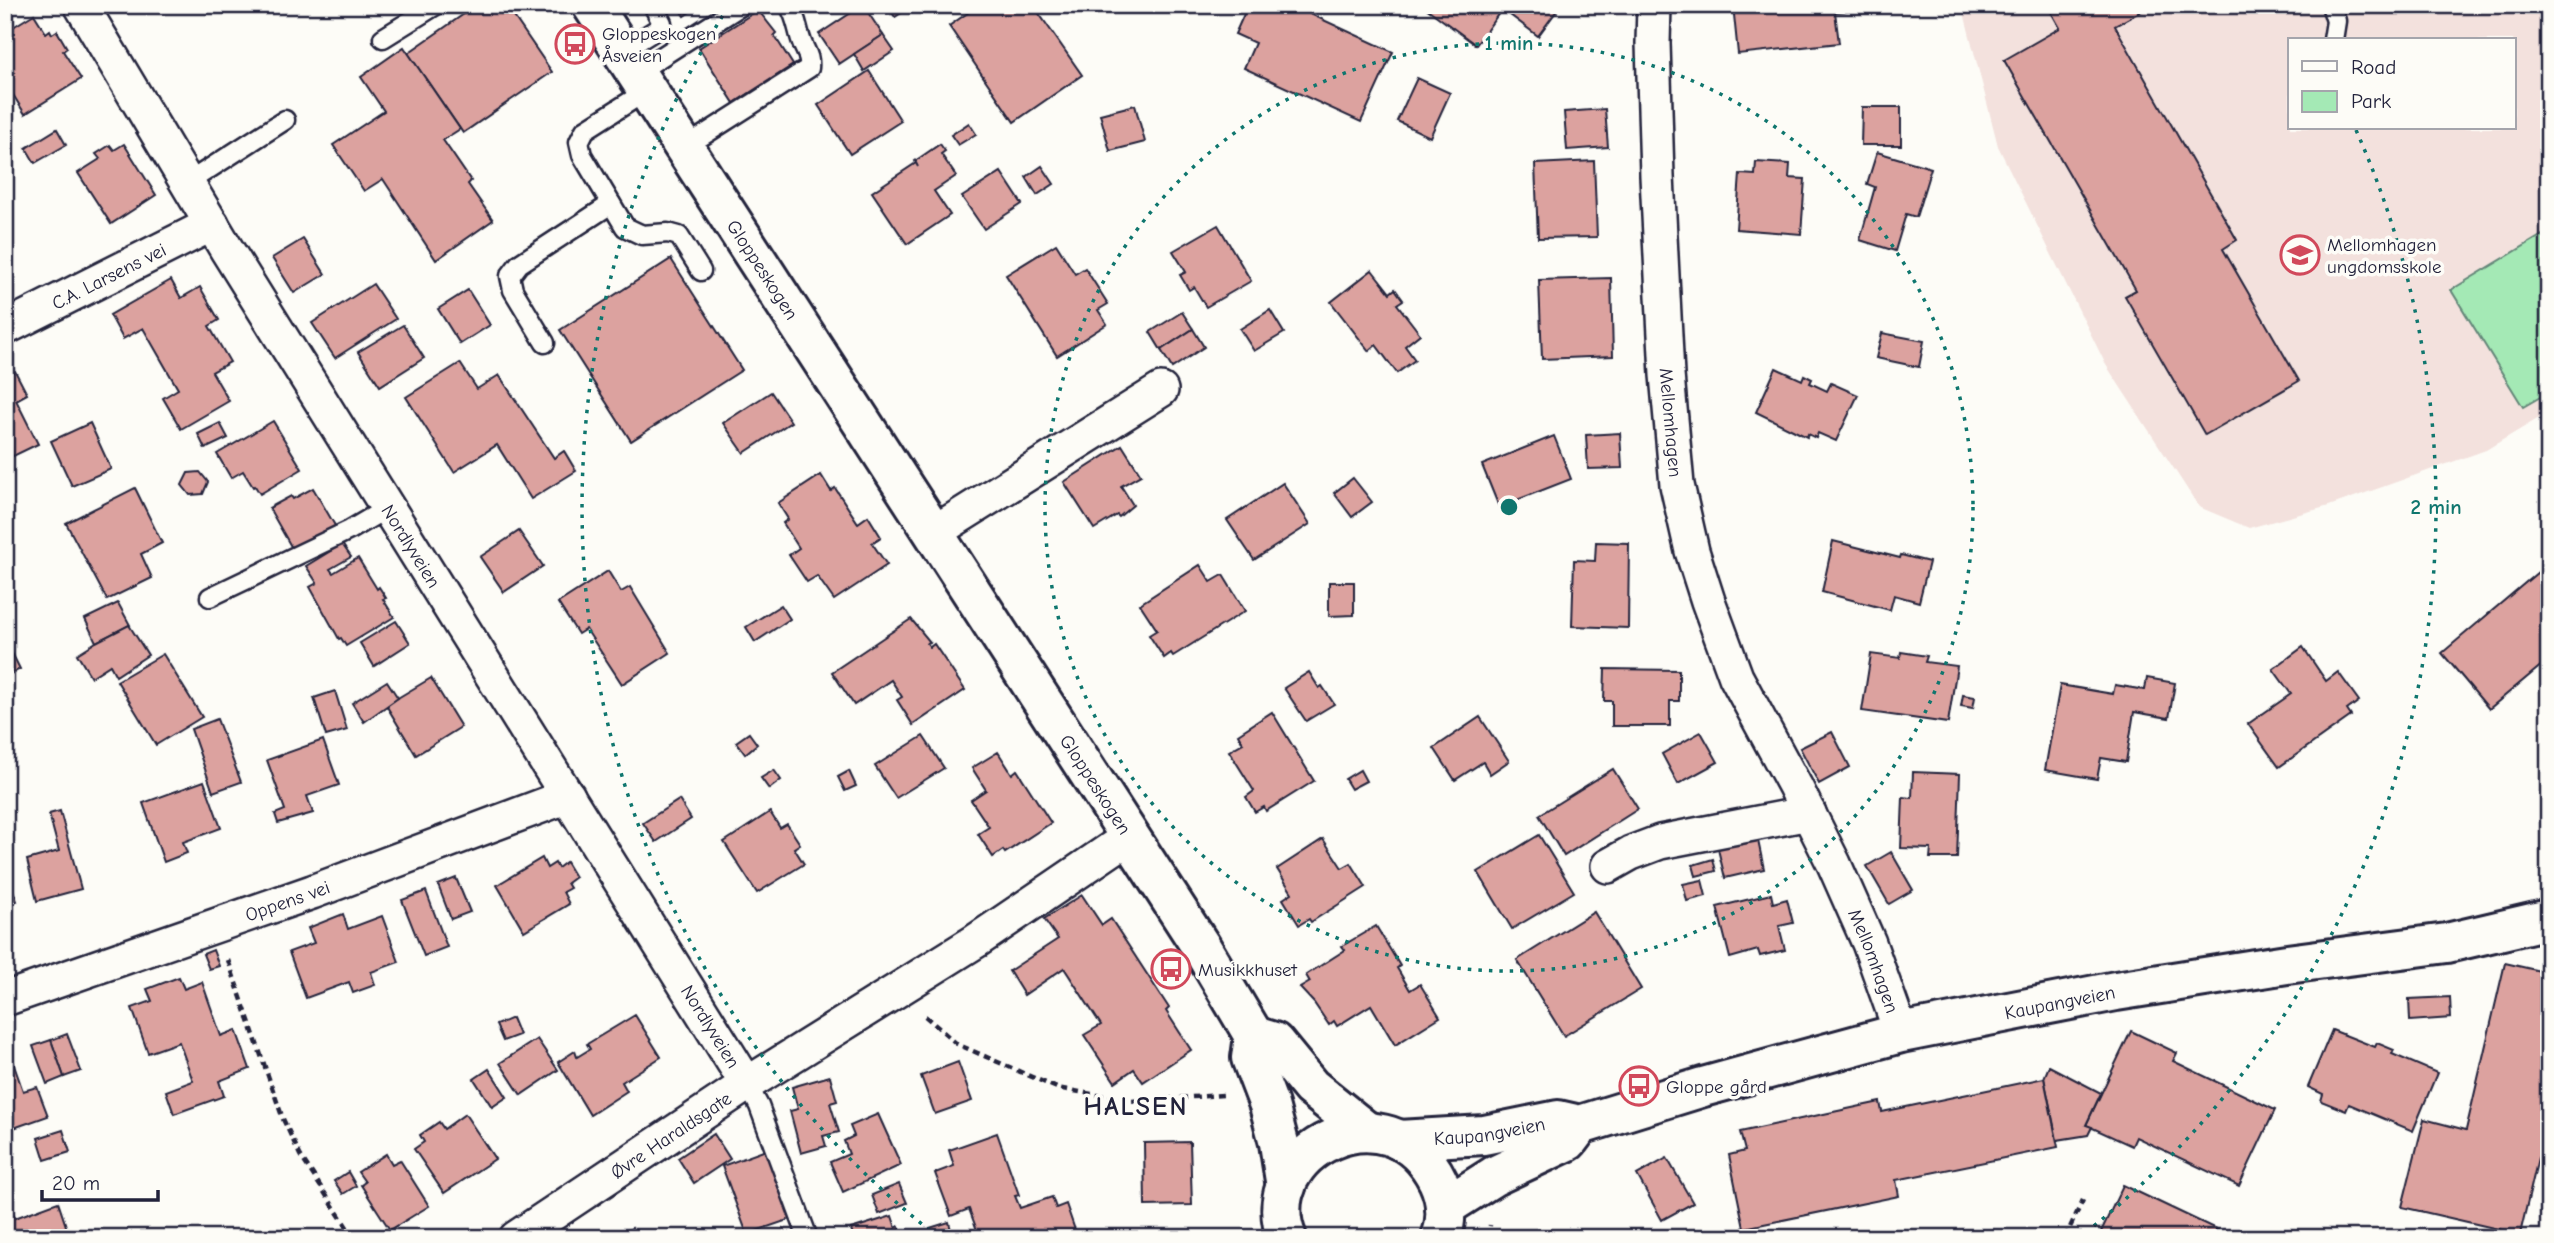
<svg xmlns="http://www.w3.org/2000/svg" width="2554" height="1243" font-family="'Comic Neue',sans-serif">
<rect width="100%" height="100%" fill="#fdfcf7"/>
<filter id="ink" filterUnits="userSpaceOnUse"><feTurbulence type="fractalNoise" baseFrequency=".0143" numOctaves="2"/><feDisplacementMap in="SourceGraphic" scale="14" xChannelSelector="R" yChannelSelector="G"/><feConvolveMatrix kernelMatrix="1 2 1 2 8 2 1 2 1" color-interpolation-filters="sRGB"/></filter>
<g filter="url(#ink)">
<path fill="#f3e1dd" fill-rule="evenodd" d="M1962,5H2533L2549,18V412L2486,450L2329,506L2249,528L2199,507L2106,365L1998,146ZM2290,40H2514V128H2290Z"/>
<path fill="#a4e9b5" stroke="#638678" stroke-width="2" d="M2549,231V392L2523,407L2451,290Z"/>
<g fill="#dca29f" stroke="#22223b" stroke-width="2">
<path d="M477,5H506L552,72L463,133L408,53Z"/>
<path d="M677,5H700L684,16Z"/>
<path d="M863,5L883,35L839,64L819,34Z"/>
<path d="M887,5H913L895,17Z"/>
<path d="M979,5H1033L1082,75L1014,122L949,26Z"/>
<path d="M1248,5H1291L1393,52L1361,122L1244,68L1255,43L1235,34Z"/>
<path d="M1429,5H1561L1538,36L1502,9L1476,45L1426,8Z"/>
<path d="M1733,5H1845L1846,11L1835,12L1839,43L1738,54Z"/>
<path d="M2047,5H2152L2115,26L2237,240L2223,249L2299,381L2205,435L2125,296L2136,290L2004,60L2060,28Z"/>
<path d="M758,10L776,33L774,35L793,65L734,103L699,48Z"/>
<path d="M34,14L46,33L50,30L52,34L57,31L67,48L63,51L81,79L25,114L5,82V32Z"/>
<path d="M883,35L894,51L864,71L854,54Z"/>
<path d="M404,47L460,129L443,140L471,181L468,184L493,220L436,260L383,179L364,191L333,145L384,111L361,77Z"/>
<path d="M869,71L901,121L850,154L818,105Z"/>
<path d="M1417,78L1450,93L1430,137L1397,121Z"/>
<path d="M1135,105L1145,142L1110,151L1100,114Z"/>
<path d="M1862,107H1901V145H1861Z"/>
<path d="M1605,109L1608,147L1567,150L1564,112Z"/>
<path d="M969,123L976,134L958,145L951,135Z"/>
<path d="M57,129L66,145L35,163L26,148Z"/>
<path d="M124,144L156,195L111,224L78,173L100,159L96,154L110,145L114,150Z"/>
<path d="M940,144L945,151L941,154L956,176L934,191L950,215L907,244L872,192L916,163L918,167L915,161Z"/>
<path d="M1877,152L1931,168L1916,217L1906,214L1895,251L1860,240L1875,187L1867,184Z"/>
<path d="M1594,161L1597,237L1538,238L1535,164Z"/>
<path d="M1756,162L1790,164L1789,178L1805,179L1801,234L1736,229L1740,174L1755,175Z"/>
<path d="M1042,166L1054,184L1037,195L1026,177Z"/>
<path d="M1001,172L1022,204L984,229L962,197Z"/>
<path d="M1218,225L1251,281L1206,307L1194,287L1189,290L1180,275L1186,272L1173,251Z"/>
<path d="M303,239L325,274L294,293L272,258Z"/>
<path d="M1056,244L1075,274L1085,268L1108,304L1098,310L1107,324L1057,356L1006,275Z"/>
<path d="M671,259L742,370L631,441L560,330Z"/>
<path d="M1372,270L1390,293L1395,289L1403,300L1397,304L1420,334L1405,346L1415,360L1397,373L1376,345L1369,351L1331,302Z"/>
<path d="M1611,278L1613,356L1542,359L1539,280Z"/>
<path d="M171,280L181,298L200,287L219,320L209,326L230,362L212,372L229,401L181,429L163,398L178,389L143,328L123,339L110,315Z"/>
<path d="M373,284L396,319L335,358L312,323Z"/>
<path d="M468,290L490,325L460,344L438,309Z"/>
<path d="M1270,310L1284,333L1254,351L1240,329Z"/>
<path d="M1182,312L1193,329L1161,350L1150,332Z"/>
<path d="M403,325L424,358L380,386L358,352Z"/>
<path d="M1193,329L1204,347L1172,368L1161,350Z"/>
<path d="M1882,333L1924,341L1919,367L1876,358Z"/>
<path d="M460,363L477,389L499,375L554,458L564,451L576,471L531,499L497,445L454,472L406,397Z"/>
<path d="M1776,368L1802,380L1804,375L1812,379L1810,383L1827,391L1831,383L1858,395L1836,441L1818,433L1816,438L1808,434L1807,437L1756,412Z"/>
<path d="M15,371L27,394L16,400L38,444L5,460V376Z"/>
<path d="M771,392L791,422L744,453L723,423Z"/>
<path d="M273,421L302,469L260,494L255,486L253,487L243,471L231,478L217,454Z"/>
<path d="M90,423L111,469L72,486L51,441Z"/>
<path d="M220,423L228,438L205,449L198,434Z"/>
<path d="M1620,433L1622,468L1588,469L1586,435Z"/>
<path d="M1554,436L1571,479L1499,507L1482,465Z"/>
<path d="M1122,445L1141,475L1121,486L1133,505L1119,517L1117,515L1094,529L1064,482Z"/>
<path d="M200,472L208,482L203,494L190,495L182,485L188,473Z"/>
<path d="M821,475L831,491L835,488L858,523L868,516L881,537L872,543L887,565L834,600L817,576L807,582L789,555L799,548L783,523L788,519L778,503Z"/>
<path d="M1353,478L1372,502L1352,517L1334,493Z"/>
<path d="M1283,483L1310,524L1254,560L1227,520Z"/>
<path d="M135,488L162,543L141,554L152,578L107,600L66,523Z"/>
<path d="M313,488L337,529L293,550L269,508L291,496L293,499Z"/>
<path d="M519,531L543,566L504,592L480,557Z"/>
<path d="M1833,541L1900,558L1901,555L1929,562L1919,602L1894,595L1890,610L1822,592Z"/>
<path d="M1596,542L1629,543L1628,628L1572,626L1574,560L1595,561Z"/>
<path d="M342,544L351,557L330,569L333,573L358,558L377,589L379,587L386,598L383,599L394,617L346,646L341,638L339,639L310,587L317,583L306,566Z"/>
<path d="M1200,565L1211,582L1223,575L1245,611L1173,656L1171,653L1164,658L1149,635L1157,630L1140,604Z"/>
<path d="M2544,567L2549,573V659L2489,709L2442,653Z"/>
<path d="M608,571L621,592L630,587L670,653L622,684L586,629L578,634L558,603Z"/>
<path d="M1329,582H1354V615L1329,616Z"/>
<path d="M118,603L130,625L96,642L85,619Z"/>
<path d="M781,605L790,619L755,642L746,627Z"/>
<path d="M911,619L930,642L927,643L930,647L934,644L965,690L913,725L897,700L902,697L891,680L854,705L832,672Z"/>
<path d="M396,621L410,643L374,666L360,643Z"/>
<path d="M129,625L148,655L116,676L110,665L91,677L77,654L96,642Z"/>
<path d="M6,641L20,669L5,677V642Z"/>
<path d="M2303,647L2326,681L2338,672L2359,701L2347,710L2351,716L2279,767L2248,724L2291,694L2273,669Z"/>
<path d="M1901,652L1927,656L1925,662L1957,666L1948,723L1862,711L1871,654L1900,658Z"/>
<path d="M163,654L202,717L156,745L117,681Z"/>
<path d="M1605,669L1679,670V701H1670V726H1612V701H1604Z"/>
<path d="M1309,672L1319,688L1322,686L1334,704L1306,721L1284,688Z"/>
<path d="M431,678L461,727L416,755L386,705Z"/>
<path d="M2147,678L2175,683L2169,718L2134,712L2126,762L2101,758L2097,779L2045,770L2060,685L2113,694L2115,685L2145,690Z"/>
<path d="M387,681L398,698L364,722L352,703Z"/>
<path d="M335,691L347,730L326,736L314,698Z"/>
<path d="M1963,695L1975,697L1973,708L1961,706Z"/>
<path d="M1272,712L1314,781L1266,811L1264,807L1255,812L1246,797L1254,791L1229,751L1243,743L1238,734Z"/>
<path d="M1480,717L1509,761L1490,774L1483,762L1455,780L1434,748Z"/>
<path d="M217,719L241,782L213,792L191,729Z"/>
<path d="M5,729L13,747L5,751Z"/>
<path d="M1701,732L1718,762L1678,784L1662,754Z"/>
<path d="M1832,732L1850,767L1819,784L1800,748Z"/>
<path d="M749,733L757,744L745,754L736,742Z"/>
<path d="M923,736L944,768L896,798L875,766Z"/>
<path d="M323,740L339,785L307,796L313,813L278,823L275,814L285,810L267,760Z"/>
<path d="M998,752L1012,774L1017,770L1051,823L1005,853L1003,850L993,857L978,834L989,827L971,800L986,790L972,768Z"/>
<path d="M1613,769L1638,809L1564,856L1539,815Z"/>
<path d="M774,770L781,780L769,789L761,778Z"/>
<path d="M1360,770L1366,781L1351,789L1345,779Z"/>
<path d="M849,771L856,786L845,791L838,777Z"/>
<path d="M1913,772L1960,774L1957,858H1930L1931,849L1901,848L1903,797L1912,798Z"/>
<path d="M204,781L221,828L183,842L187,853L164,862L143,803Z"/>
<path d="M679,800L691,819L656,842L643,823Z"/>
<path d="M60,811L81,889L37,901L27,860L59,851L49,814Z"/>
<path d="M770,812L780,828L787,824L800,844L794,848L804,864L757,893L724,842Z"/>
<path d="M1539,835L1574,892L1512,929L1478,872Z"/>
<path d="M1757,836L1764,869L1725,878L1717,845Z"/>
<path d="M1323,839L1342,868L1351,863L1366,887L1311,922L1309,919L1299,925L1283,899L1292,893L1277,869Z"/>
<path d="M1891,852L1913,890L1889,904L1867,866Z"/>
<path d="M542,858L547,868L555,863L558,868L566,862L575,877L567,883L570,888L563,892L569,904L524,931L497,885Z"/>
<path d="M1713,859L1716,871L1696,876L1693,865Z"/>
<path d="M5,869L17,901L5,905Z"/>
<path d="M456,878L470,912L451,919L438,885Z"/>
<path d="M1702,880L1706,896L1687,901L1683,884Z"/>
<path d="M426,891L447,947L424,956L402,900Z"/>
<path d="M1771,894L1773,903L1787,899L1793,923L1779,926L1785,950L1760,956L1758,950L1730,958L1717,907Z"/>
<path d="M1082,895L1102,925L1111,919L1169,1008L1166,1011L1191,1050L1143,1082L1134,1069L1115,1082L1084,1035L1101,1025L1064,968L1024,995L1009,971L1058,939L1044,919Z"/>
<path d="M1594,912L1641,989L1564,1036L1517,960Z"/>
<path d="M343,914L348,929L382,916L399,962L371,972L375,985L353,993L349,982L306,998L289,952L314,943L308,928Z"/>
<path d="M1376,926L1400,966L1397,968L1410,990L1420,984L1440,1017L1395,1045L1371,1005L1337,1026L1334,1021L1329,1025L1314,1003L1300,988L1310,982L1306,975L1345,950L1342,946Z"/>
<path d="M213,950L219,966L209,969L203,954Z"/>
<path d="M2505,963L2549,973V1160L2538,1158L2520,1234L2402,1207L2424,1119L2466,1130Z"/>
<path d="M179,977L184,989L202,982L221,1036L236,1030L250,1069L219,1081L224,1096L174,1114L166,1091L193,1081L179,1042L148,1053L132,1008L152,1001L147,989Z"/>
<path d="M2450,997L2451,1018L2410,1021L2409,999Z"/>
<path d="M635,1015L661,1057L622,1082L627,1091L590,1115L558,1062L575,1051L577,1057L590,1049L587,1044Z"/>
<path d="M512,1018L519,1035L503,1041L496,1025Z"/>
<path d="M2332,1030L2375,1047L2377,1043L2394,1050L2392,1054L2437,1073L2413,1131L2349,1104L2346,1111L2321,1101L2323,1094L2308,1087Z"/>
<path d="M2131,1031L2177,1053L2173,1061L2275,1110L2239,1186L2136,1137L2132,1146L2086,1125Z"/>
<path d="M67,1034L81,1071L64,1077L51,1040Z"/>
<path d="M537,1039L558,1070L521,1095L500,1063Z"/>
<path d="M51,1040L64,1077L47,1084L33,1046Z"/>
<path d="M5,1050L7,1055L10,1054L23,1091L37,1087L48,1116L5,1131Z"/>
<path d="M958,1062L972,1101L935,1114L921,1076Z"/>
<path d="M2049,1066L2101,1093L2086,1125L2092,1127L2088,1135L2057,1140L2044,1078Z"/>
<path d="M489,1069L507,1097L492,1107L474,1079Z"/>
<path d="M830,1076L837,1101L830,1103L839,1132L823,1136L826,1146L801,1153L790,1111L798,1109L792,1087Z"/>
<path d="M2044,1078L2058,1147L1896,1180L1899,1196L1744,1228L1729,1155L1745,1151L1740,1132L1880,1102L1882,1112Z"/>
<path d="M465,1114L495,1159L444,1193L414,1149L424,1142L420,1135L439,1122L444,1129Z"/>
<path d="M878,1114L901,1165L843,1192L830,1162L849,1154L844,1141L854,1136L850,1126Z"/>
<path d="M63,1130L70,1152L45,1160L38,1138Z"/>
<path d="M997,1133L1019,1195L1015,1196L1020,1208L1052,1197L1056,1208L1066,1204L1076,1233L1064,1238H980L969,1209L951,1216L935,1173L954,1166L949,1150Z"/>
<path d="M714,1134L730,1159L694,1183L678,1158Z"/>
<path d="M1190,1142L1192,1205L1145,1206L1144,1143Z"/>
<path d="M766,1150L791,1219L747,1234L722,1166Z"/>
<path d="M386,1154L392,1164L400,1160L429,1206L390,1230L361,1185L365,1182L358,1172Z"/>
<path d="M1667,1158L1693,1203L1662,1220L1637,1175Z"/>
<path d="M348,1172L356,1186L343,1194L334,1181Z"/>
<path d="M899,1184L907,1203L879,1214L872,1195Z"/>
<path d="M2123,1185L2218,1230L2214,1238H2098Z"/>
<path d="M58,1202L70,1238H5V1213L12,1211L15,1218Z"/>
<path d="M892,1216L896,1228L899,1226L903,1238H854L851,1229Z"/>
<path d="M949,1222L953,1238H933L930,1228Z"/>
<path d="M632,1228L638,1238H616Z"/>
</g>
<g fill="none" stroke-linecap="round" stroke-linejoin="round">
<g stroke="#22223b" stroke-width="23">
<g id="lane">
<path d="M2331,5L2336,21L2333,40"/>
<path d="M383,38L436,5"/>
<path d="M622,51L659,28L662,23L653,5"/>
<path d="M636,73L742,5"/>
<path d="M648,90L585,130L579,142L582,155L625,227L642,235L668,233L679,236L701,271"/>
<path d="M685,147L809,68C810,57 807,54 803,45C797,31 798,20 789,5"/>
<path d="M187,183L285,120"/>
<path d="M545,343L513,290L510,276L519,264L611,204"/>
<path d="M210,597L350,530L389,507"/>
<path d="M747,1084L759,1106L808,1238"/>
</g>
</g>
<g stroke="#22223b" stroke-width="38">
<g id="street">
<path id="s1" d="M81,5L227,250L747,1084"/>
<path id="s2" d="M1654,5L1653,43L1657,176L1667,375L1677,485L1692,551L1708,601L1736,677L1795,786L1834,864L1869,943L1901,1033"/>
<path id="s3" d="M5,328L212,224"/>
<path d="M933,533L1161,390"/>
<path d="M1608,866L1631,853L1660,842L1809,813"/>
<path id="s4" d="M5,999L312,892L568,796"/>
<path id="s5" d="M516,1238L747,1084L976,941L1129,837"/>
</g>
</g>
<g stroke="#22223b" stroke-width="44">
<g id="secondary">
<path id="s6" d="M592,5L1200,945L1254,1036L1251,1058L1269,1105L1279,1143L1286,1187"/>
<path d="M1254,1036L1274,1042L1311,1087L1367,1132"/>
<path id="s7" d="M1399,1140L1484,1135L1558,1120L1580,1125L1703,1087L1901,1033L2116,991L2287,964L2447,943L2549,919"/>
<path d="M1445,1207L1494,1176L1568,1141L1580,1125"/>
<path d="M1287,1238C1252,1151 1390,1082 1438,1181C1446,1198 1448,1219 1441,1238"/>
</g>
</g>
<g stroke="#22223b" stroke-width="4.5" stroke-dasharray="7 5" stroke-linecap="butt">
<path d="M228,960L283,1119L300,1155L354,1238"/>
<path d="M925,1016L957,1044L1057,1088L1132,1101L1224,1095"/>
<path d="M1488,1238L1490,1225"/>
<path d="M2065,1238L2083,1200"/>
</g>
<use href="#lane" stroke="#fdfcf7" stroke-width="18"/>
<use href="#street" stroke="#fdfcf7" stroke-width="33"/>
<use href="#secondary" stroke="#fdfcf7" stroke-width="38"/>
</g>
</g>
<g fill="none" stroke="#0f766e" stroke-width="3.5" stroke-dasharray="3.5 7">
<circle cx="1509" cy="507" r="464"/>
<path d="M938 1237A927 927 0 0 1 727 9M2356 130A927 927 0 0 1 2080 1237"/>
</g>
<defs>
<g id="bus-ring" transform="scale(2.0125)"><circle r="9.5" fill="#fdfcf7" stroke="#d1495b" stroke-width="1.5"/><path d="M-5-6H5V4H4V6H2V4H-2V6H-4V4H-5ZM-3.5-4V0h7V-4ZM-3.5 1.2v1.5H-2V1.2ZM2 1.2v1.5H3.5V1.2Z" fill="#d1495b"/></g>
<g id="school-ring" transform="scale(2.0125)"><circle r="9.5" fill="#fdfcf7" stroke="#d1495b" stroke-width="1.5"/><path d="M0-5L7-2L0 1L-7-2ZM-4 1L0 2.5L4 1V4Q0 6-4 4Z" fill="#d1495b"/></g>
</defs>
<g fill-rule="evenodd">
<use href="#bus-ring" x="575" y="44"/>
<use href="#school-ring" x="2300" y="255"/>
<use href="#bus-ring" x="1171" y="969"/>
<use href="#bus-ring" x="1639" y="1086"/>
</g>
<g text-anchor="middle" stroke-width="7" stroke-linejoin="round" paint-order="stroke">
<g font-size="19" fill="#22223b" stroke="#fdfcf7" text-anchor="start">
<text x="602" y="40">Gloppeskogen<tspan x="602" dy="22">Åsveien</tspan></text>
<text x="2327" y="251">Mellomhagen<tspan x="2327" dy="22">ungdomsskole</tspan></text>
<text x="1198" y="976">Musikkhuset</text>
<text x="1666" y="1093">Gloppe gård</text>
</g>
<g font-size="19" fill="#22223b" stroke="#fdfcf7">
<text dy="7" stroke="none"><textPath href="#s6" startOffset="315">Gloppeskogen</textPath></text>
<text dy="7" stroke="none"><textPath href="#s3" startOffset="116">C.A. Larsens vei</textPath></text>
<text dy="7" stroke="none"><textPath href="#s2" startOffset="418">Mellomhagen</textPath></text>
<text dy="7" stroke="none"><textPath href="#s1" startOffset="634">Nordlyveien</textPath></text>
<text dy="7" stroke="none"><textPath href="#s6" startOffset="928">Gloppeskogen</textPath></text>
<text dy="7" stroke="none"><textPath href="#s4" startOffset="299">Oppens vei</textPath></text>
<text dy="7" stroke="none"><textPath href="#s2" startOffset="998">Mellomhagen</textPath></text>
<text dy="7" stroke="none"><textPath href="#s7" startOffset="679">Kaupangveien</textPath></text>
<text dy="7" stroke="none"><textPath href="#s1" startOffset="1200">Nordlyveien</textPath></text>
<text dy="7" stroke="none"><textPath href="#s7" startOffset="91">Kaupangveien</textPath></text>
<text dy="7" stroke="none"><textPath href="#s5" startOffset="186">Øvre Haraldsgate</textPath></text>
</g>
<g font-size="26" font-weight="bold" letter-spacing="2" fill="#22223b" stroke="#fdfcf7">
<text x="1136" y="1115">HALSEN</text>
</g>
</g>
<circle cx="1509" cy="507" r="10" fill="#0f766e" stroke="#fdfcf7" stroke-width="3.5"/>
<g font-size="21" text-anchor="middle" font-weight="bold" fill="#0f766e" stroke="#fdfcf7" stroke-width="7" stroke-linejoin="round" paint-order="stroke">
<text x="1509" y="50">1 min</text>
<text x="2436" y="514">2 min</text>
</g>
<rect width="2554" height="1243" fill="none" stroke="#fdfcf7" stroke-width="28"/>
<rect x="14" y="14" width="2526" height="1215" fill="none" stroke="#22223b" stroke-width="2.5" filter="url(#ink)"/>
<rect x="2288" y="38" width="228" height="91" fill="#fdfcf7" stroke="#a5a5ac" stroke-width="2"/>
<rect x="2302" y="61" width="35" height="10" fill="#fdfcf7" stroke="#a5a5ac" stroke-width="2"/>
<text x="2351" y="74" font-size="21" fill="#22223b">Road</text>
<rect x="2302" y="91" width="35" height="21" fill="#a4e9b5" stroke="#a5a5ac" stroke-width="2"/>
<text x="2351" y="108" font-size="21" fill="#22223b">Park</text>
<path d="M42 1190v10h116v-10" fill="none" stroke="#22223b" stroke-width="3.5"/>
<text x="52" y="1190" font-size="21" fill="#22223b" stroke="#fdfcf7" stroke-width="5" paint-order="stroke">20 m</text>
</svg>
